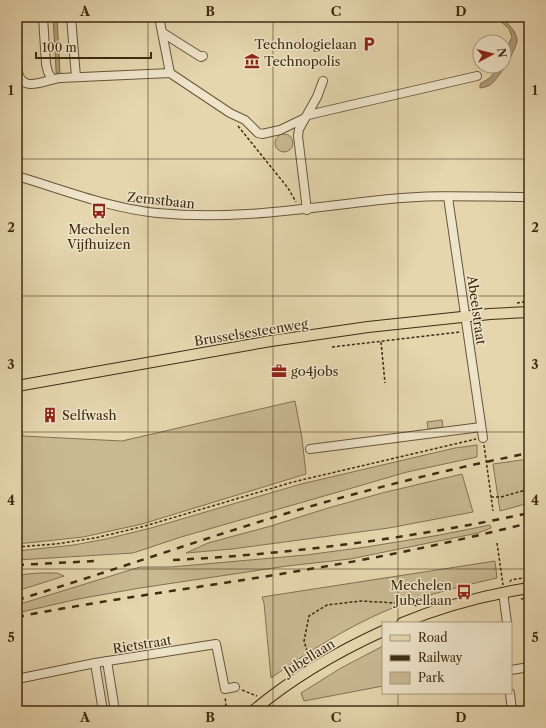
<svg xmlns="http://www.w3.org/2000/svg" width="546" height="728" font-family="'Libre Caslon Text',serif">
<rect width="100%" height="100%" fill="#e5d6ae"/>
<filter id="stains"><feTurbulence type="fractalNoise" baseFrequency=".005" numOctaves="4"/><feColorMatrix values="0 0 0 0 .2 0 0 0 0 .09 0 0 0 0 .02 0 0 0 .5 -.17"/></filter>
<radialGradient id="worn" r=".72"><stop offset=".6" stop-color="#630" stop-opacity="0"/><stop offset="1" stop-color="#630" stop-opacity=".3"/></radialGradient>
<g fill="#c9b993" stroke="#847252">
<circle cx="284" cy="143" r="9"/>
<path d="M295,401L302,438L306,474L142,524L83,537L17,544V409L23,436L122,441Z"/>
<path d="M442,420L443,427L428,429L427,422Z"/>
<path d="M477,445V457L407,472L352,488L181,537L133,553L17,560V551L74,545L106,539L151,528L301,484L455,448Z"/>
<path d="M529,459V503L500,511L493,464Z"/>
<path d="M462,474L473,512L389,528L232,549L186,553L208,543L271,526L328,508L382,493Z"/>
<path d="M490,525L491,528L478,533L350,559L287,566L140,588L78,599L17,613V605L140,567H171L306,555L366,547L440,535Z"/>
<path d="M495,561L497,578C471,584 444,590 418,599C368,614 313,648 271,678L264,603L262,597Z"/>
<path d="M39,573H57L64,576L17,591V575Z"/>
<path d="M383,646V686L304,701L301,693L341,668Z"/>
</g>
<g fill="#ad9c78" stroke="#816f4e">
<path d="M53,17H57L60,73H56V70Z"/>
<path d="M496,17H501C507,23 516,30 517,40C517,49 498,80 490,85C487,87 484,87 480,88V84L491,77L497,66H504V54L512,37L509,29Z"/>
</g>
<g fill="none" stroke-linecap="round" stroke-linejoin="round">
<g stroke="#685638" stroke-width="10">
<g id="minor">
<path d="M43,17L46,64L48,72L52,79"/>
<path d="M71,17L76,77"/>
<path d="M159,17L170,73"/>
<path d="M163,33L201,57L203,56"/>
<path d="M17,66C19,96 43,80 60,78L170,73L230,113L245,120L258,133L262,134L280,130L305,118"/>
<path d="M308,115L477,76"/>
<path d="M17,176C64,190 109,208 157,213C239,221 310,207 390,199C435,194 483,197 529,197"/>
<path d="M448,197L483,438"/>
<path d="M307,210L298,136L299,129L317,97L323,81"/>
<path d="M310,449L481,427"/>
<path d="M503,592L507,623"/>
<path d="M107,661L115,711"/>
<path d="M95,663L103,711"/>
<path d="M511,670L529,667"/>
<path d="M17,679L95,663L216,644L225,689L235,687"/>
<path d="M510,693L512,711"/>
</g>
</g>
<g stroke="#3f2c10" stroke-width="12">
<g id="major">
<path d="M17,386L271,341L368,327L490,314L529,312"/>
<path d="M402,623C443,606 485,595 529,588"/>
<path d="M253,711C292,678 337,652 383,631"/>
</g>
</g>
<g stroke="#3f2c10" stroke-width="14">
<path id="highway" d="M528,17L529,18"/>
</g>
<g stroke="#3f2c10" stroke-width="1.5" stroke-dasharray="3 2" stroke-linecap="butt">
<path d="M238,126L288,188L296,202"/>
<path d="M517,303L529,301"/>
<path d="M381,342L385,383"/>
<path d="M332,347L460,332"/>
<path d="M484,445L493,511"/>
<path d="M491,497H501L529,489"/>
<path d="M497,543L503,585"/>
<path d="M17,547L56,544L95,538L145,526L293,482L476,439"/>
<path d="M510,582L511,580L529,577"/>
<path d="M521,599L529,598"/>
<path d="M310,661L304,641L309,616L327,605L361,601L413,604L418,607"/>
<path d="M242,690L257,696"/>
<path d="M519,710L529,709"/>
<path d="M224,711L226,704L225,697"/>
</g>
<use href="#minor" stroke="#eee4ca" stroke-width="8"/>
<use href="#major" stroke="#e5d6ae" stroke-width="10"/>
<use href="#highway" stroke="#e5d6ae" stroke-width="12"/>
<g stroke="#3f2c10" stroke-width="2.5" stroke-dasharray="7 7" stroke-linecap="butt">
<path d="M173,560C292,554 412,538 529,513"/>
<path d="M17,565L95,561"/>
<path d="M17,600C109,572 199,540 291,512C369,489 449,469 529,453"/>
<path d="M17,617C114,598 212,586 310,569C384,557 457,541 529,523"/>
</g>
</g>
<path fill="none" stroke="#3f2c10" stroke-width="1" stroke-opacity="0.55" d="M148,17V711M273,17V711M398,17V623M17,159H529M17,296H529M17,432H529M17,569H529M398,693V711"/>
<defs>
<g id="parking-bare" transform="scale(1.2)"><path d="M-3.5-5.5H1a3.5 3.5 0 0 1 0 7H-1V5.5H-3.5ZM-1-3.4V-.6H.8a1.4 1.4 0 0 0 0-2.8Z" fill="#8f2418" stroke="#eee4ca" stroke-width="2.5" paint-order="stroke"/></g>
<g id="museum-bare" transform="scale(1.2)"><path d="M0-6L6-3V-2H-6V-3ZM-5-1h2V3h-2ZM-1-1h2V3h-2ZM3-1h2V3H3ZM-6 4H6V6H-6Z" fill="#8f2418" stroke="#eee4ca" stroke-width="2.5" paint-order="stroke"/></g>
<g id="bus-bare" transform="scale(1.2)"><path d="M-5-6H5V4H4V6H2V4H-2V6H-4V4H-5ZM-3.5-4V0h7V-4ZM-3.5 1.2v1.5H-2V1.2ZM2 1.2v1.5H3.5V1.2Z" fill="#8f2418" stroke="#eee4ca" stroke-width="2.5" paint-order="stroke"/></g>
<g id="office-bare" transform="scale(1.2)"><path d="M-6-3h4V-5.5h4V-3h4V5H-6ZM-1-4.5V-3h2v-1.5ZM-6 0V1H6V0Z" fill="#8f2418" stroke="#eee4ca" stroke-width="2.5" paint-order="stroke"/></g>
<g id="building-bare" transform="scale(1.2)"><path d="M-4-6H4V6H1V3H-1V6H-4ZM-2.5-4.3h1.7v1.8h-1.7ZM.8-4.3h1.7v1.8H.8ZM-2.5-1h1.7V.8h-1.7ZM.8-1h1.7V.8H.8Z" fill="#8f2418" stroke="#eee4ca" stroke-width="2.5" paint-order="stroke"/></g>
</defs>
<g fill-rule="evenodd">
<use href="#parking-bare" x="369" y="44"/>
<use href="#museum-bare" x="252" y="61"/>
<use href="#bus-bare" x="99" y="211"/>
<use href="#office-bare" x="279" y="371"/>
<use href="#building-bare" x="50" y="415"/>
<use href="#bus-bare" x="464" y="592"/>
</g>
<g text-anchor="middle" stroke-width="3" stroke-linejoin="round" paint-order="stroke">
<g font-size="13" fill="#3f2c10" stroke="#eee4ca" text-anchor="start">
<text x="357" y="49" text-anchor="end">Technologielaan</text>
<text x="264" y="66">Technopolis</text>
<text x="99" y="234" text-anchor="middle">Mechelen<tspan x="99" dy="15">Vijfhuizen</tspan></text>
<text x="291" y="376">go4jobs</text>
<text x="62" y="420">Selfwash</text>
<text x="452" y="590" text-anchor="end">Mechelen<tspan x="452" dy="15">Jubellaan</tspan></text>
</g>
<g font-size="13" fill="#3f2c10" stroke="#eee4ca">
<text transform="translate(161 200) rotate(6)" y="5">Zemstbaan</text>
<text transform="translate(477 310) rotate(82)" y="5">Abeelstraat</text>
<text transform="translate(251 332) rotate(-9)" y="5">Brusselsesteenweg</text>
<text transform="translate(142 644) rotate(-9)" y="5">Rietstraat</text>
<text transform="translate(309 657) rotate(-32)" y="5">Jubellaan</text>
</g>
</g>
<rect width="546" height="728" fill="none" stroke="#e5d6ae" stroke-width="44"/>
<rect x="382" y="622" width="130" height="72" fill="#eee4ca" stroke="#a89a80"/>
<rect x="390" y="635" width="20" height="6" fill="#e5d6ae" stroke="#a89a80"/>
<text x="418" y="642" font-size="12" fill="#3f2c10">Road</text>
<rect x="390" y="655" width="20" height="6" fill="#3f2c10" stroke="#a89a80"/>
<text x="418" y="662" font-size="12" fill="#3f2c10">Railway</text>
<rect x="390" y="672" width="20" height="12" fill="#c9b993" stroke="#a89a80"/>
<text x="418" y="682" font-size="12" fill="#3f2c10">Park</text>
<g transform="translate(492 54) rotate(83)"><circle r="19" fill="#eee4ca" stroke="#a89a80"/>
<path d="M0-3L7 15L0 10L-7 15Z" fill="#8f2418"/>
<text y="-6" font-size="11" font-weight="bold" text-anchor="middle" fill="#3f2c10">N</text>
</g>
<path d="M36 52v6h115v-6" fill="none" stroke="#3f2c10" stroke-width="2"/>
<text x="42" y="52" font-size="12" fill="#3f2c10" stroke="#eee4ca" stroke-width="3" paint-order="stroke">100 m</text>
<rect x="22" y="22" width="502" height="684" fill="none" stroke="#3f2c10" stroke-width="1.5"/>
<g font-size="13" text-anchor="middle" font-weight="bold" fill="#3f2c10">
<text x="85" y="16">A</text>
<text x="210" y="16">B</text>
<text x="336" y="16">C</text>
<text x="461" y="16">D</text>
<text x="11" y="95">1</text>
<text x="535" y="95">1</text>
<text x="11" y="232">2</text>
<text x="535" y="232">2</text>
<text x="11" y="369">3</text>
<text x="535" y="369">3</text>
<text x="11" y="505">4</text>
<text x="535" y="505">4</text>
<text x="11" y="642">5</text>
<text x="535" y="642">5</text>
<text x="85" y="722">A</text>
<text x="210" y="722">B</text>
<text x="336" y="722">C</text>
<text x="461" y="722">D</text>
</g>
<rect width="100%" height="100%" filter="url(#stains)"/>
<rect width="100%" height="100%" fill="url(#worn)"/>
</svg>
